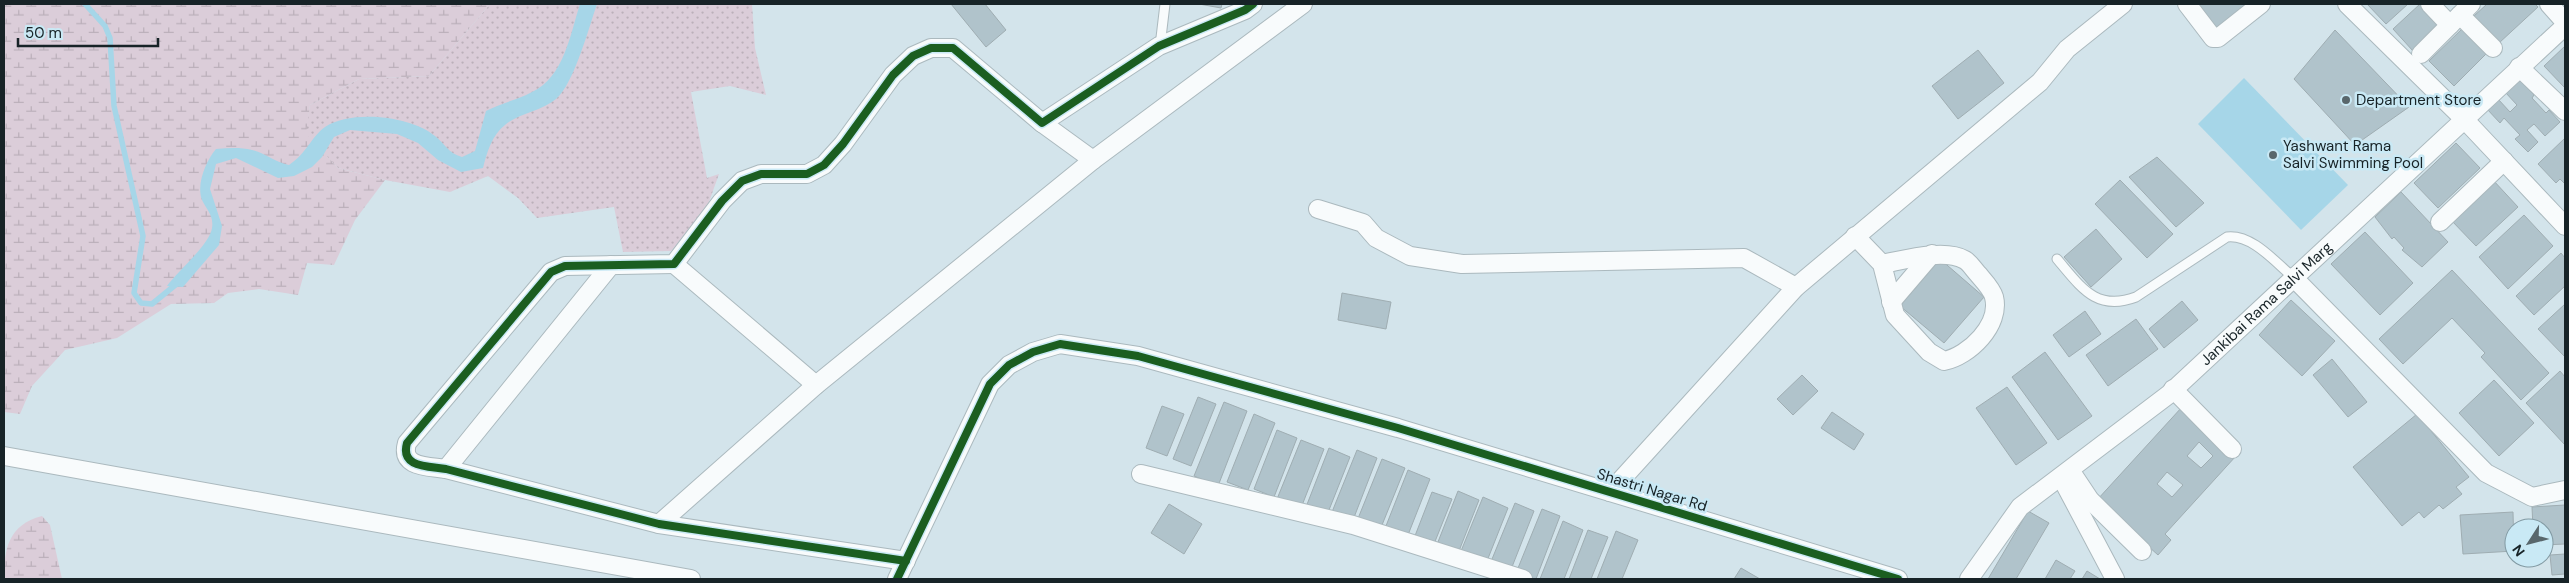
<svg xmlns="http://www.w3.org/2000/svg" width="2569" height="583" font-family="'DM Sans',sans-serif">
<defs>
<pattern id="grass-dots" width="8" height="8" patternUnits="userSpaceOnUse" patternTransform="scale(1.25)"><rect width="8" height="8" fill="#dbcdd9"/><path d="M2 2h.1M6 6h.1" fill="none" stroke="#bbb0ba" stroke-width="1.8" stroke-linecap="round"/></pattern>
<pattern id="wetland-marsh" width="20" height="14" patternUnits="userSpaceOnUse" patternTransform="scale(1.25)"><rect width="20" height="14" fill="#dbcdd9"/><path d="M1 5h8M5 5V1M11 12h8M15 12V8" fill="none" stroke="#bbb0ba"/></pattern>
</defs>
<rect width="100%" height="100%" fill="#d3e4eb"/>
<path fill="url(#grass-dots)" d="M490,4H752L755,48L766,95L730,86L691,92L707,178L719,174L705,213L671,251L623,252L614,207L537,218L518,198L488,176L450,192L385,180L338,168L305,134L310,105L359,79L429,76Z"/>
<g fill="url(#wetland-marsh)">
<path d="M4,4H490L429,76L359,79L310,105L306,134L338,168L385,180L355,220L334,265L307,263L298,295L259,289L228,293L214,303L171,304L117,338L65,350L32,386L20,414L4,412Z"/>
<path d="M42,516L50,525L62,579H4C4,549 8,525 42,516Z"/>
</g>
<g fill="#a6d6e8">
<path d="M580,4H597C589,27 574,84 556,99C542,111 517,114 505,125C492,135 487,152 483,168L461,172L438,160L418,143L397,134L350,130L334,137L322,157L312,167L294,176L278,178L236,158L216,164L210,189L222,226L219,245L183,287L167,286C177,272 210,244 212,228C214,216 207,210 202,200C196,184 206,161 216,149C228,148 240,147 252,150C263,152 275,162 289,165C306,154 312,136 325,127C351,109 412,116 435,136C445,144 448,153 462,157L475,151L486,111C501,103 517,100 532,92C564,77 570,35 580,4Z"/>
<path d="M2244,78L2348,185L2301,230L2198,124Z"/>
</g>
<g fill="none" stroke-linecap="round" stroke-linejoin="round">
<path stroke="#a6d6e8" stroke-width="5.5" d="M85,4L105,26L110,38L114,106L143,236L134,293L141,303L152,304L179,282"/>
</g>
<g fill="#b0c3cb" stroke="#9fadb2" fill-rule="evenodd">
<path d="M951,4H985L1006,30L986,47Z"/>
<path d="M1199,4H1222L1221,8Z"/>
<path d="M2195,4H2253L2216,32Z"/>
<path d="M2367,4H2408L2386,24Z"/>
<path d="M2420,4L2441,25L2413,51L2393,29Z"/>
<path d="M2487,4H2535L2538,7L2499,43L2474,16Z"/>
<path d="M2464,27L2488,52L2454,86L2429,61Z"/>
<path d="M2335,30L2409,107L2355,145L2294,79Z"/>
<path d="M2565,46V88L2544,66Z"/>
<path d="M1978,50L2004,83L1958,119L1932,86Z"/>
<path d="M2519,79L2534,95L2532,98L2546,113L2549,110L2560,122L2545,136L2534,124L2527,130L2538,142L2528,152L2515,139L2520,135L2504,118L2500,123L2487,109L2498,99L2510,112L2517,105L2505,92Z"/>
<path d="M2565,138V184L2560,179L2556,183L2538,164Z"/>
<path d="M2456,143L2480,168L2438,208L2414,183Z"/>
<path d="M2157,157L2204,203L2176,227L2129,177Z"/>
<path d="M2120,180L2173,234L2147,258L2095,204Z"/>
<path d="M2493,180L2518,207L2476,246L2451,220Z"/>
<path d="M2401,192L2448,242L2422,267L2402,250L2404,248L2394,237L2392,239L2375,217Z"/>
<path d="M2524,215L2553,246L2508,289L2479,257Z"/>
<path d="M2096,229L2122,259L2091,287L2064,257Z"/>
<path d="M2365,232L2413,283L2380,315L2331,264Z"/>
<path d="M2561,253L2565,258V286L2534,315L2516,296Z"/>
<path d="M1940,259L1984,297L1944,343L1900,306Z"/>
<path d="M2452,270L2549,373L2521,400L2481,357L2485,353L2452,318L2403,364L2379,339Z"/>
<path d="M1342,293L1391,302L1386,329L1338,320Z"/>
<path d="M2291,300L2335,341L2302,376L2259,335Z"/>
<path d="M2182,301L2198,320L2164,348L2149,329Z"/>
<path d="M2565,304V357L2538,329Z"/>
<path d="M2085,311L2101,334L2069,357L2053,335Z"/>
<path d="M2136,319L2158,349L2108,386L2086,355Z"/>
<path d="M2045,352L2092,416L2058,440L2012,377Z"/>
<path d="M2332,359L2367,402L2348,417L2313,375Z"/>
<path d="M2560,371L2565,377V445L2526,403Z"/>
<path d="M1802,375L1818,391L1793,415L1777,399Z"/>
<path d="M2494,380L2534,423L2499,456L2459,413Z"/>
<path d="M2007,387L2047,443L2016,465L1976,408Z"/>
<path d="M1198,397L1216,404L1191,466L1173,459Z"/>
<path d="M1224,402L1247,411L1218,486L1194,476Z"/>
<path d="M1162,406L1184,414L1167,456L1146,448Z"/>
<path d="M2182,407L2236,456L2165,534L2171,540L2158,555L2097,500ZM2199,442L2213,456L2201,468L2187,456ZM2167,472L2183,485L2172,497L2157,484Z"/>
<path d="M1832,412L1864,434L1854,450L1821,428Z"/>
<path d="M1254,414L1275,423L1248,490L1227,482Z"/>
<path d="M2417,414L2469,477L2456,487L2462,494L2443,509L2439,505L2424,518L2419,512L2402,526L2353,467Z"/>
<path d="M1277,430L1297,438L1274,497L1254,489Z"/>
<path d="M1301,440L1324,449L1301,508L1277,499Z"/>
<path d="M1329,448L1350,457L1327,515L1306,507Z"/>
<path d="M1357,450L1377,458L1353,520L1332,512Z"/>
<path d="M1382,459L1405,468L1380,530L1357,521Z"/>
<path d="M1408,470L1430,479L1406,540L1384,531Z"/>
<path d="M1458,491L1479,500L1457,556L1436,547Z"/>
<path d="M1432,492L1452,499L1432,549L1413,541Z"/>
<path d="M1483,497L1508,508L1485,566L1459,556Z"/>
<path d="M1515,503L1534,511L1510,572L1490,564Z"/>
<path d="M1169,504L1202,524L1184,554L1151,533Z"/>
<path d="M2565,505V544L2544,545V528H2533L2532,507Z"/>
<path d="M1542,509L1560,516L1536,579H1530L1516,573Z"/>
<path d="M2028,511L2049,523L2016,579H1988Z"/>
<path d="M2513,512L2514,551L2463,554L2460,515Z"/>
<path d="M1563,521L1583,530L1564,579H1540Z"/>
<path d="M1588,530L1608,537L1591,579H1569Z"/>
<path d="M1616,531L1638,540L1622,579H1597Z"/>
<path d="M2565,554V574L2552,575L2550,555Z"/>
<path d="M2056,560L2075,571L2070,579H2045Z"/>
<path d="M1741,568L1760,579H1734Z"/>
<path d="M2087,571L2100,579H2082Z"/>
</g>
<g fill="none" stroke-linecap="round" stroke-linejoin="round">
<g stroke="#abb9be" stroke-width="11">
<g id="service">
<path d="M1160,46L1165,4"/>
<path d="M2057,259C2081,287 2096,312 2136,297L2227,237C2252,234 2275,262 2293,277"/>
</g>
</g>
<g stroke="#abb9be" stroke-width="20">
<g id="minor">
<path d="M2187,4L2213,38H2218L2261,4"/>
<path d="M2347,4L2465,120L2565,226"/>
<path d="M2430,4L2450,25"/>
<path d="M2549,4L2565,22"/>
<path d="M2460,15L2493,48"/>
<path d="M2421,54L2471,4"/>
<path d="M2519,67L2565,111"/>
<path d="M1093,160L1303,4"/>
<path d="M1318,209L1363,223L1376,238L1410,256L1462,264L1744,258L1796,287"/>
<path d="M2440,222L2504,161"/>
<path d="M1855,236L1882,264C1904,260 1944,248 1965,260C1970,263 1974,270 1978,274C1983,280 1992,289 1994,297C2001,325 1969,356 1944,361L1929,352L1895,315L1882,264"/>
<path d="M674,264L816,385"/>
<path d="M2293,277L2486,473L2532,497L2565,490"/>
<path d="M1891,302L1932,254"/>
<path d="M2173,389L2232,449"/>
<path d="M4,456L691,579"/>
<path d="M446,469L611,265"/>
<path d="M2070,470L2090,500L2142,551"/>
<path d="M1141,474L1353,525L1523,579"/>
<path d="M2061,477L2115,579"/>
<path d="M1610,492L1796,287L2040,82L2067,49L2123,4"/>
<path d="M659,524L816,385L1093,160L1042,123"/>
<path d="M906,561L659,524L446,469C428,466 400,468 407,443L551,272L565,266L674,264L722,201L742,181L761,174H807L824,165L843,144L893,75L913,56L931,48H953L1042,123L1159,46L1245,10L1253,4"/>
<path d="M897,579L990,384L1009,365L1033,352L1060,344L1138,356L1398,428L1898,579"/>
<path id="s1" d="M1969,579L2020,507L2168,395L2565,26"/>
</g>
</g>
<use href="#service" stroke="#f8fbfc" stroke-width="9"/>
<use href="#minor" stroke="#f8fbfc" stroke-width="18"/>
<g stroke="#c9e9f5" stroke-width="11">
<g id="cycleway">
<path d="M906,561L659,524L446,469C428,466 400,468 407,443L551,272L565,266L674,264L722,201L742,181L761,174H807L824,165L843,144L893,75L913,56L931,48H953L1042,123L1159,46L1245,10L1253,4"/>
<path d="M897,579L990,384L1009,365L1033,352L1060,344L1138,356L1398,428L1898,579"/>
</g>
</g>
<use href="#cycleway" stroke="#1b5e20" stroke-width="8"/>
</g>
<g fill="#59676c" stroke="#c9e9f5" stroke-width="2">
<circle cx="2346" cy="100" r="5"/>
<circle cx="2273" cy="155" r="5"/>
</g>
<g text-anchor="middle" stroke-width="5" stroke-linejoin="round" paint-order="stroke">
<g font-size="15" fill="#172327" stroke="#c9e9f5" text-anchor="start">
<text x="2356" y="105">Department Store</text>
<text x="2283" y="151">Yashwant Rama<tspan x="2283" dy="17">Salvi Swimming Pool</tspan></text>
</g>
<g font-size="15" fill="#172327" stroke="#c9e9f5">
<text dy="5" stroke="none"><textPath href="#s1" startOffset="408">Jankibai Rama Salvi Marg</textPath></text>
<text transform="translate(1652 490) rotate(17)" y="5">Shastri Nagar Rd</text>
</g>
</g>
<rect width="2569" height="583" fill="none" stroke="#172327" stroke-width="10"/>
<g transform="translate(2529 543) rotate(234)"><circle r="24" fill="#c9e9f5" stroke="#829aa3"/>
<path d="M0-4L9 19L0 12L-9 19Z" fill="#59676c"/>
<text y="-8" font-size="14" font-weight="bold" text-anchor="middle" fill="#172327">N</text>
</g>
<path d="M18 38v8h140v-8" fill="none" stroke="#172327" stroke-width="2.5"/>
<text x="25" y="38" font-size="15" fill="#172327" stroke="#c9e9f5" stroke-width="4" paint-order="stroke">50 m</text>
</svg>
